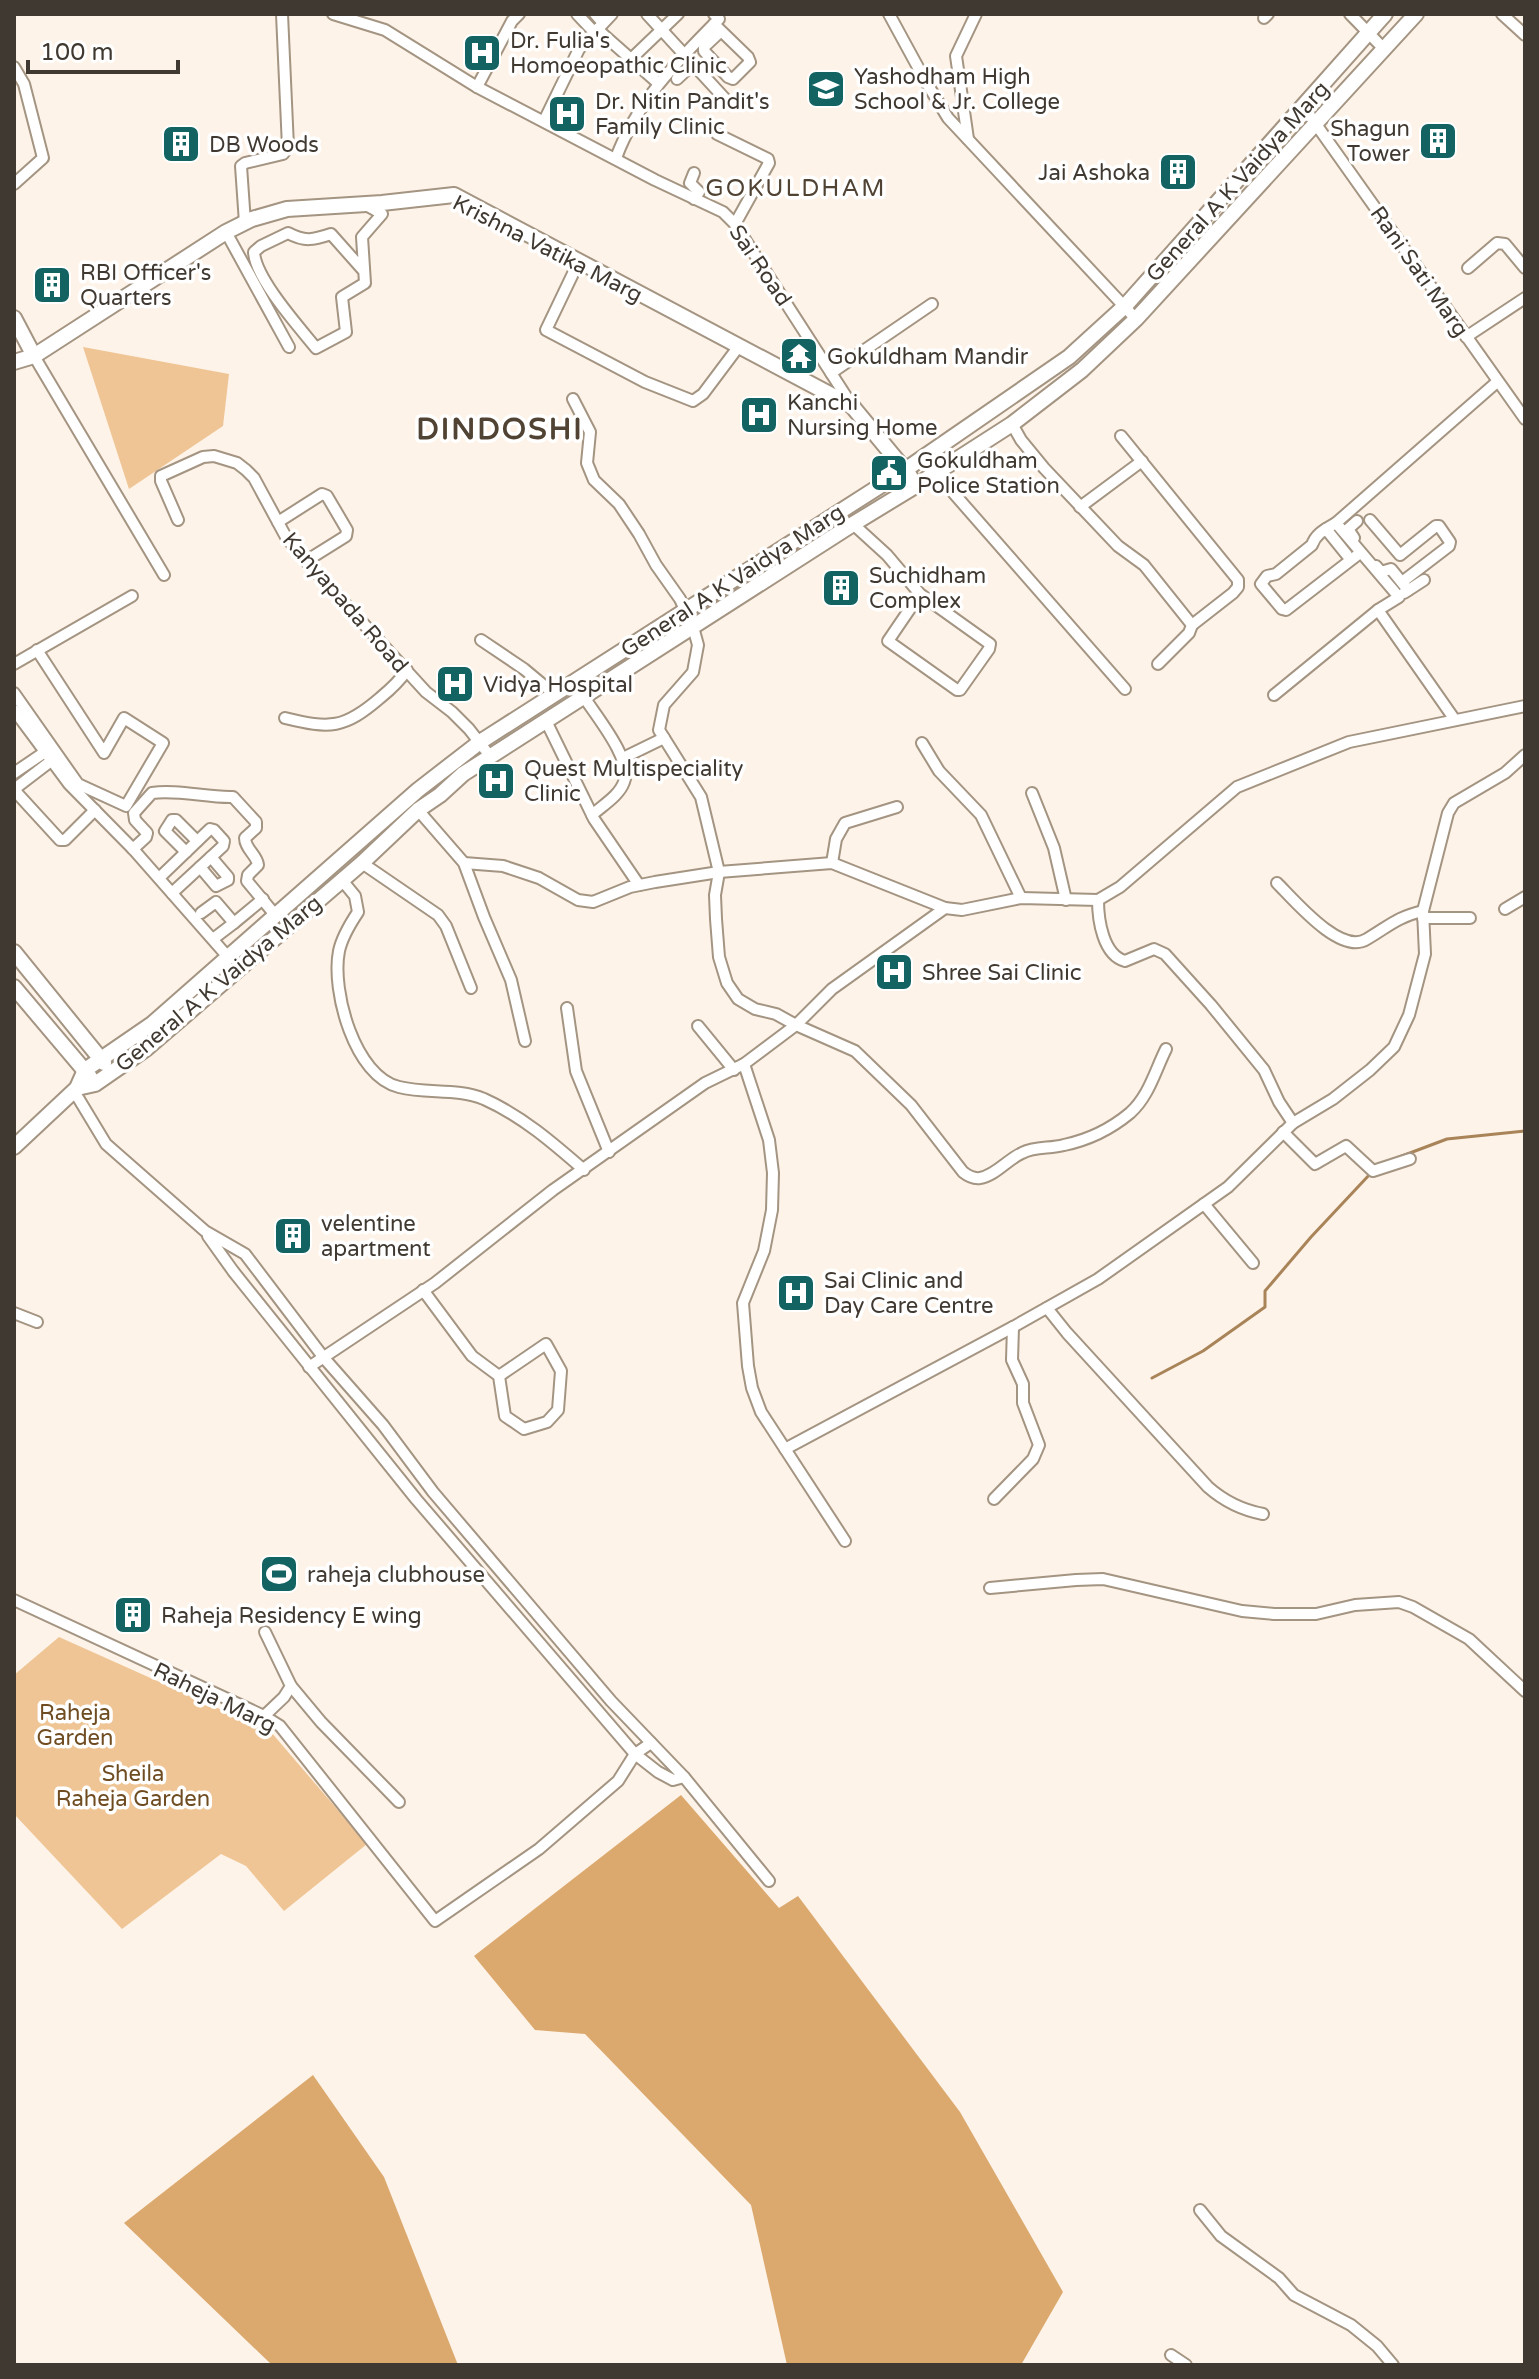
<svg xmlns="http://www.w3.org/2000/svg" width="1539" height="2379" font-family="'Varela Round',sans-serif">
<rect width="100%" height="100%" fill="#fef3e8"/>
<g fill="#efc595">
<path d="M83,347L229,374L223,426L129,489Z"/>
<path d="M59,1637L271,1732L367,1844L284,1911L246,1866L221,1854L122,1929L14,1814V1675Z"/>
</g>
<g fill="#dba86e">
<path d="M681,1795L779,1908L798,1896L960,2112L1063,2292L1021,2365H787L751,2205L585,2034L535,2030L474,1956Z"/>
<path d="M313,2075L384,2177L458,2365H272L124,2223Z"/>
</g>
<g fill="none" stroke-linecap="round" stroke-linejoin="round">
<g stroke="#a98459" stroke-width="3">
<path d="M1378,1165L1447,1139L1525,1131"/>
<path d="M1152,1378L1203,1351L1265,1307V1291L1311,1237L1371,1173"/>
</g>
<g stroke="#a49482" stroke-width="14">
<g id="street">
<path d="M333,14L385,30L477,87L655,180L723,212L735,224L851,404"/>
<path d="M577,14L594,32"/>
<path d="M595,14L603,23"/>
<path d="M647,14L727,101"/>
<path d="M889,14L926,82L948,118L1136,319"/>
<path d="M1350,14L1384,49"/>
<path d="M1502,14L1525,35"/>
<path d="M1264,18L1268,14"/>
<path d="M714,24L748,57L750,62L733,79L728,77L704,51V47L721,31"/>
<path d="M597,29L658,83"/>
<path d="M630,60L678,14"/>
<path d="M14,67L24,84L43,158L14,184"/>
<path d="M677,79L693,64"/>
<path d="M477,87L512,21L519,14"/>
<path d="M1303,106L1525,419"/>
<path d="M544,121L579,49L612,14"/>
<path d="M717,134L768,159L769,163L735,224"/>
<path d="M968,139L956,56L976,14"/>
<path d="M616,158C636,103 678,60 719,19L714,14"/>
<path d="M694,173L690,183L699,192L694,199"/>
<path d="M245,223L241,166L245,163L283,154L288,147L282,14"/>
<path d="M226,232L289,347"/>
<path d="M579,261L546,330L645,382L693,401L703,394L739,346"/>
<path d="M1468,268L1497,243L1505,244L1525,268"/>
<path d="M363,270L331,234C313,240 305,242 288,233L261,246L254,252C255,278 299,327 316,348L346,332L342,297L365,283L362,237L382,214L364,204"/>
<path d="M1466,337L1525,298"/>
<path d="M34,356L164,575"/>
<path d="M831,373L932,304"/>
<path d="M573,399L590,432L587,463L594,480L619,504L639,534L656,565L680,599L693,627L698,645L693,672L664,705L659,730L701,797L719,872L715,895L716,919L719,957L727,983L738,999L755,1009L776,1014L796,1025L855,1051L911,1105L963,1172C968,1176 973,1179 980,1178C995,1176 1008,1159 1022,1153C1035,1146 1050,1149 1064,1145C1088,1140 1112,1128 1130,1113C1149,1096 1155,1071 1166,1049"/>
<path d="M1012,424L1021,440L1044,468L1118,546L1144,565L1192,625L1189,633L1158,664"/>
<path d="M1121,436L1238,580V587L1233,593L1192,625"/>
<path d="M936,473L1125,689"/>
<path d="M1080,507L1142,461"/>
<path d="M178,520L161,481V476L203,457L214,456L237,463L246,470L254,478L286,537L306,561L426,692L452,712L469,729L490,756"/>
<path d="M1370,520L1400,555L1436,526H1439L1450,542L1449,546L1402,582"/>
<path d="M278,522L322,494L327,496L347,530L346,536L306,561"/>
<path d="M1336,523C1326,529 1316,533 1312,545L1276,574L1267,576L1261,584L1282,609L1286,610L1360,553"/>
<path d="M853,524L887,555L920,594L990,644L989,649L960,690H957L888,641L920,594"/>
<path d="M1326,529L1347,555"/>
<path d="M1354,538L1348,529L1357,521"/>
<path d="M1376,566L1381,572L1391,569L1408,590"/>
<path d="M1404,593L1424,580"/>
<path d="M1378,610L1455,720"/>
<path d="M481,640L524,669L554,694"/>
<path d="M14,664L132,596"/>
<path d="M14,693L78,784L126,806L163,743L124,718L104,753L37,650"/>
<path d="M1274,695L1378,610L1399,597L1336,523L1497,382"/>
<path d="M584,697C596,716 633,760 624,782C619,796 603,805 592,815"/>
<path d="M14,710L69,784L133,849L228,957"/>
<path d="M285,718C330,729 344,729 380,698C391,689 399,682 407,670"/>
<path d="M546,721L594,819L639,885"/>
<path d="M922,743L939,771L981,815L1021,898"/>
<path d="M623,758L664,738"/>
<path d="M51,761L17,787L16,792L60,840H65L95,810"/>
<path d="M14,773L45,752"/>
<path d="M1032,793L1054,848L1066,900"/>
<path d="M418,810L464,863L484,917L511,980L525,1041"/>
<path d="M133,849L146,837L147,833L135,820L134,813L152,793C177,789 208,798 233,797L256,822V828L245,838C245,849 257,855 258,865L248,875L247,881L276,916"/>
<path d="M186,852L165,831L172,820H176L197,841"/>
<path d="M362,863L438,915L446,926L471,988"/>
<path d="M464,863L503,866L539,878L578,900L593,902L630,887L655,882L719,872L832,863L945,908L962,910L1021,898L1098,900L1120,887L1237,787L1349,742L1525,706"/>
<path d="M832,863L836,839L845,823L897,807"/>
<path d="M200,867L216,886L228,880V877L211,857"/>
<path d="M159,878L210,829L214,830L224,841L223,846L172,893"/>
<path d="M341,879L355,896L358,912C350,924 342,937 339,951C331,991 355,1077 399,1087C427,1094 457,1088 484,1099C522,1116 553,1143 584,1170"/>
<path d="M1277,883C1295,901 1341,956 1367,939C1389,926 1397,917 1423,911"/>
<path d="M1098,900C1098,920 1103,955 1125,961L1154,949L1165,954L1211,1005L1264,1070L1279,1102L1293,1123"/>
<path d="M1505,909L1525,897"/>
<path d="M201,913L216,902L234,923L263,899"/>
<path d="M1423,918H1470"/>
<path d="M213,939L234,923"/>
<path d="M567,1008L576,1071L609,1152"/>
<path d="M698,1026L734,1070"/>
<path d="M744,1064L769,1140L773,1173L772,1210L764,1251L743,1303L748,1366L752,1388L761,1412L845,1541"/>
<path d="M74,1091L106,1144L205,1231L245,1254L324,1358L383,1425L433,1492L611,1701L684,1777L769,1881"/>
<path d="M1283,1132L1315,1164L1346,1146L1373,1171L1410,1159"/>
<path d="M1204,1204L1253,1263"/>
<path d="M208,1236L233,1271L416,1499L635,1754L658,1772L673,1780L684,1777"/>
<path d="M423,1290L472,1356L499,1376L546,1344L561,1371L558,1410L547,1422L524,1429L505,1416L499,1376"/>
<path d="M1047,1308L1067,1333L1208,1487C1225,1502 1242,1510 1263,1514"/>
<path d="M14,1313L37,1322"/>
<path d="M309,1367L435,1283L553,1190L705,1083L744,1064L796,1025L832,989L945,908"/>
<path d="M785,1449L1013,1327L1098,1279L1228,1187L1293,1123L1333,1099L1370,1070L1394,1047L1409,1015L1425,954L1423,911L1448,813L1454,803L1505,773L1525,755"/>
<path d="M994,1499L1033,1459L1039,1445L1023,1403V1384L1012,1360L1013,1327"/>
<path d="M990,1588L1076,1580L1103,1579L1242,1611L1274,1614H1316L1355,1605L1399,1602L1413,1607L1469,1639L1525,1691"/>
<path d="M14,1600L264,1716L280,1726L435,1921L539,1849L618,1781L635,1754L651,1743"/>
<path d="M291,1686L321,1722L399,1802"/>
<path d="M264,1716L284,1697L291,1686L265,1632"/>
<path d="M1200,2210L1221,2236L1279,2278L1294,2295L1351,2325L1377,2346L1393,2365"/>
<path d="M1171,2355L1186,2365"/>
</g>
</g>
<g stroke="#a49482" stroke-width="18">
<g id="secondary">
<path d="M14,318L34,356"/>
<path d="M14,362L34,356L226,232L252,219L287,209L382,203L454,195L852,406L910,476"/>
<path d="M14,952L104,1063"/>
<path d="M14,987L90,1077"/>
<path d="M77,1088L95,1084L147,1048L362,863L418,810L440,795L463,774L853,524L917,485L1012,424L1082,370L1136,319L1416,14"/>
<path d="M14,1147L77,1088L85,1070L152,1024L418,790L480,742L905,470L1069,357L1125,306L1385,14"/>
</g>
</g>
<use href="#street" stroke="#fff" stroke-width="10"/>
<use href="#secondary" stroke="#fff" stroke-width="14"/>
</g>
<defs>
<g id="hospital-square" transform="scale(2)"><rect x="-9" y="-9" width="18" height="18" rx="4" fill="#136362" stroke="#fff"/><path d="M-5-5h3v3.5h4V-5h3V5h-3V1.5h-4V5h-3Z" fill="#fff"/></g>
<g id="school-square" transform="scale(2)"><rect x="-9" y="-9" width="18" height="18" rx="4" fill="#136362" stroke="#fff"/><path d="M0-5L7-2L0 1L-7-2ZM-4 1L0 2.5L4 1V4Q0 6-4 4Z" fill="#fff"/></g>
<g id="building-square" transform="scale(2)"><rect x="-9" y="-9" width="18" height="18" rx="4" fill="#136362" stroke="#fff"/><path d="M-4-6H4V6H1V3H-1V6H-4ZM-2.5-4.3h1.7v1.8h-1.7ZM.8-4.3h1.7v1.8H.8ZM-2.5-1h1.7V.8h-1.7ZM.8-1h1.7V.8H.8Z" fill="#fff"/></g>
<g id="temple-square" transform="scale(2)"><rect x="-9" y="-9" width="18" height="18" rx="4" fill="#136362" stroke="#fff"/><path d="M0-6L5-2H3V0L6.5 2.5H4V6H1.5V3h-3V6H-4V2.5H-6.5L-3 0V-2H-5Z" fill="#fff"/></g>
<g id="civic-square" transform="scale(2)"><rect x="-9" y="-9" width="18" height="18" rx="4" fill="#136362" stroke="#fff"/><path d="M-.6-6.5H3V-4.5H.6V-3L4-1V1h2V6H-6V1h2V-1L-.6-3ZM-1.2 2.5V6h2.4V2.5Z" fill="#fff"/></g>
<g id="stadium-square" transform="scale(2)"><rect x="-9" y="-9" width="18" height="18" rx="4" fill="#136362" stroke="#fff"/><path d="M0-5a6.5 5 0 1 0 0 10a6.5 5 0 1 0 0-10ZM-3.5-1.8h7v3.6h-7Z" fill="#fff"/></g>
</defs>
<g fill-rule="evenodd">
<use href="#hospital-square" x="482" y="53"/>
<use href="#school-square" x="826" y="89"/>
<use href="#hospital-square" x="567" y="114"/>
<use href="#building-square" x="1438" y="141"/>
<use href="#building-square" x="181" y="144"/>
<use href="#building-square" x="1178" y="172"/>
<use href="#building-square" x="52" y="285"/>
<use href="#temple-square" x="799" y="356"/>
<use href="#hospital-square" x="759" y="415"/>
<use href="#civic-square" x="889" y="473"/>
<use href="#building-square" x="841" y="588"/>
<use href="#hospital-square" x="455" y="684"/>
<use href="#hospital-square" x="496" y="781"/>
<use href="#hospital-square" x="894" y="972"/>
<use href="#building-square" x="293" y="1236"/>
<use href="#hospital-square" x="796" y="1293"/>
<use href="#stadium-square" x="279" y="1574"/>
<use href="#building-square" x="133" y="1615"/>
</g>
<g text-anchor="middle" stroke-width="7" stroke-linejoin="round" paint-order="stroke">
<g font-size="22" fill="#403931" stroke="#fff" text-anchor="start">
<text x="510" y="48">Dr. Fulia's<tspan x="510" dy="25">Homoeopathic Clinic</tspan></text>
<text x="854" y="84">Yashodham High<tspan x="854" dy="25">School &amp; Jr. College</tspan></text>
<text x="595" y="109">Dr. Nitin Pandit's<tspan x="595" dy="25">Family Clinic</tspan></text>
<text x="1410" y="136" text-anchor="end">Shagun<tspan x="1410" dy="25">Tower</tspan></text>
<text x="209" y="152">DB Woods</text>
<text x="1150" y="180" text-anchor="end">Jai Ashoka</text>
<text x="80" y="280">RBI Officer's<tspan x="80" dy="25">Quarters</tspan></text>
<text x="827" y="364">Gokuldham Mandir</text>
<text x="787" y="410">Kanchi<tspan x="787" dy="25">Nursing Home</tspan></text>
<text x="917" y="468">Gokuldham<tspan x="917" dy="25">Police Station</tspan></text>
<text x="869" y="583">Suchidham<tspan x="869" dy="25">Complex</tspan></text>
<text x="483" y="692">Vidya Hospital</text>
<text x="524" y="776">Quest Multispeciality<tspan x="524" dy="25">Clinic</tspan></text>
<text x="922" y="980">Shree Sai Clinic</text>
<text x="321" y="1231">velentine<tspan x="321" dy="25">apartment</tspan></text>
<text x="824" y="1288">Sai Clinic and<tspan x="824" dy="25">Day Care Centre</tspan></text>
<text x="307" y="1582">raheja clubhouse</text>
<text x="161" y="1623">Raheja Residency E wing</text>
</g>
<g font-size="22" fill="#403931" stroke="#fff">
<text transform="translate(1237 181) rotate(-48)" y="8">General A K Vaidya Marg</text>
<text transform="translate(548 248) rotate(27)" y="8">Krishna Vatika Marg</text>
<text transform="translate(761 265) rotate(56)" y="8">Sai Road</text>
<text transform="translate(1420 271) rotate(55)" y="8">Rani Sati Marg</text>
<text transform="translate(732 580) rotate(-33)" y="8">General A K Vaidya Marg</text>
<text transform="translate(346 602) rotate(49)" y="8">Kanyapada Road</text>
<text transform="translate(218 983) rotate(-40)" y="8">General A K Vaidya Marg</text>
<text transform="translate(215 1697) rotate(26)" y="8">Raheja Marg</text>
</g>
<g font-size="22" fill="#6f4c21" stroke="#fff">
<text x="75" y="1720">Raheja<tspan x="75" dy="25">Garden</tspan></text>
<text x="133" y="1781">Sheila<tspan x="133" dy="25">Raheja Garden</tspan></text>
</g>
<g font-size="24" letter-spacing="2" fill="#514333" stroke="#fff">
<text x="796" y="196">GOKULDHAM</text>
</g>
<g font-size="30" font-weight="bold" letter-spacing="2" fill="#514333" stroke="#fff">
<text x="500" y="439">DINDOSHI</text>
</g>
</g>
<rect width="1539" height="2379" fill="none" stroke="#403931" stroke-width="32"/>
<path d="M28 60v12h150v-12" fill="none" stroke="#403931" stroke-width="4"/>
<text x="40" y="60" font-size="24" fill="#403931" stroke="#ffffff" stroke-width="6" paint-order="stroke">100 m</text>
</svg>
